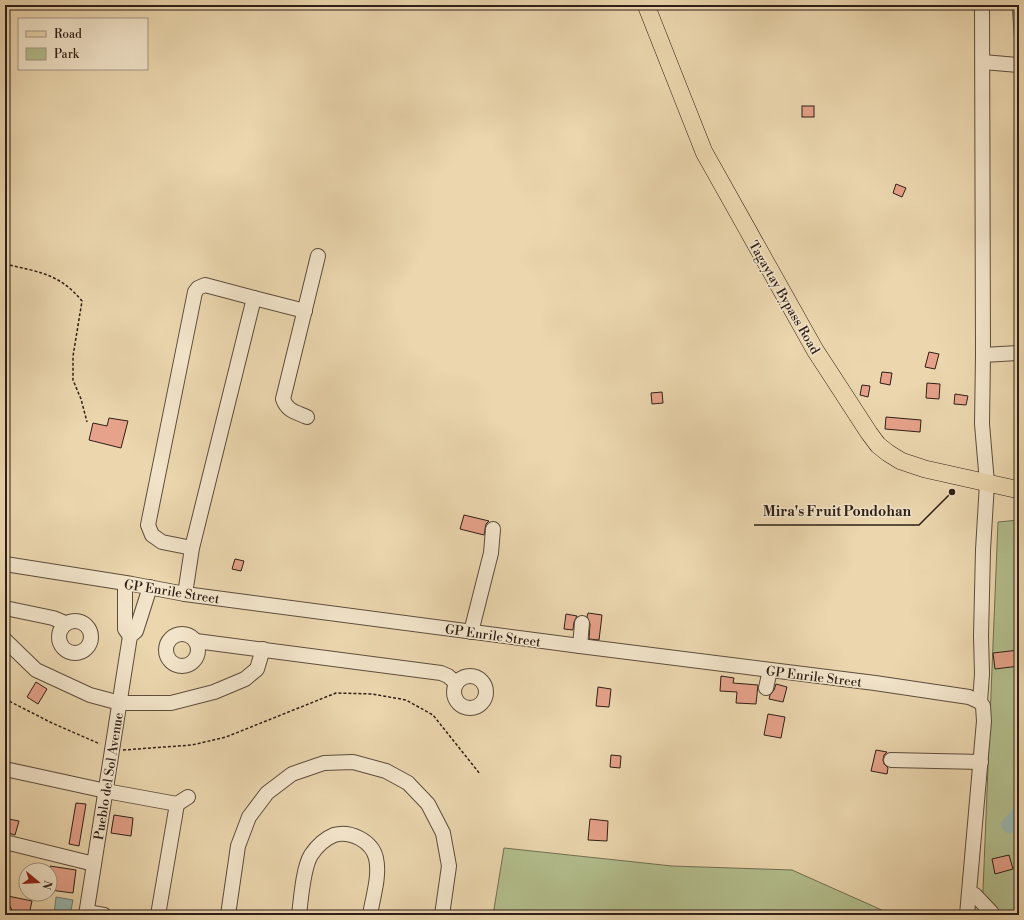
<svg xmlns="http://www.w3.org/2000/svg" width="1024" height="920" font-family="'Libre Bodoni',serif">
<rect width="100%" height="100%" fill="#ebd6ae"/>
<filter id="stains"><feTurbulence type="fractalNoise" baseFrequency=".005" numOctaves="4"/><feColorMatrix values="0 0 0 0 .2 0 0 0 0 .09 0 0 0 0 .02 0 0 0 .5 -.17"/></filter>
<radialGradient id="worn" r=".72"><stop offset=".6" stop-color="#630" stop-opacity="0"/><stop offset="1" stop-color="#630" stop-opacity=".3"/></radialGradient>
<g fill="#b3be8d" stroke="#706e52">
<path d="M1012,5H1019V99Z"/>
<path d="M1019,520V915H982L998,522Z"/>
<path d="M504,848L672,866L792,870L893,915H493Z"/>
</g>
<path fill="#99b8b0" stroke="#6e7b73" d="M56,897L73,900L70,915H54Z"/>
<g fill="none" stroke-linecap="round" stroke-linejoin="round">
<path stroke="#99b8b0" stroke-width="17" d="M1010,825L1019,815"/>
</g>
<g fill="#e6a28a" stroke="#2e1f17">
<rect x="802" y="106" width="12" height="11"/>
<path d="M896,184L906,188L902,197L893,193Z"/>
<path d="M929,352L939,354L935,369L925,367Z"/>
<path d="M882,372L892,373L890,385L880,383Z"/>
<path d="M927,383L940,384L939,399L926,398Z"/>
<path d="M862,385L870,386L868,397L860,395Z"/>
<path d="M662,392L663,403L652,404L651,393Z"/>
<path d="M955,394L968,396L966,405L954,404Z"/>
<path d="M886,417L921,420L920,432L885,429Z"/>
<path d="M109,418L128,421L121,448L89,440L93,423L107,426Z"/>
<path d="M464,515L489,521L486,524L484,535L460,529Z"/>
<path d="M235,559L244,561L241,571L232,569Z"/>
<path d="M588,613L602,615L599,640L589,639L590,624L587,617Z"/>
<path d="M566,614L577,616L574,622L573,630L564,629Z"/>
<path d="M1019,650V666L995,669L993,653Z"/>
<path d="M721,676L734,678L733,683L758,685L756,704L736,703L737,692L720,691Z"/>
<path d="M36,682L47,689L38,704L27,697Z"/>
<path d="M776,684L787,687L783,702L769,699L770,695L774,690Z"/>
<path d="M598,687L611,689L609,707L596,706Z"/>
<path d="M768,714L785,717L781,738L764,735Z"/>
<path d="M876,750L887,752L884,755L883,760L884,764L888,768L887,774L871,771Z"/>
<path d="M611,755L621,756L620,768L610,767Z"/>
<path d="M76,803L86,804L79,846L69,844Z"/>
<path d="M114,815L133,818L131,836L111,833Z"/>
<path d="M8,819L19,821L15,835L5,832Z"/>
<path d="M590,819L608,821L607,841L588,840Z"/>
<path d="M1009,855L1013,869L995,874L992,859Z"/>
<path d="M50,866L76,870L73,893L50,890Z"/>
<path d="M8,896L32,901L29,915H14L10,906L6,905Z"/>
</g>
<g fill="none" stroke-linecap="round" stroke-linejoin="round">
<g stroke="#5d4d3d" stroke-width="16">
<g id="minor">
<path d="M983,62L1019,65"/>
<path d="M254,298L305,311"/>
<path d="M983,355L1019,353"/>
<path d="M307,417C296,412 287,411 283,399L318,256"/>
<path d="M5,564L132,584L185,594L580,646L875,683L969,697L980,702"/>
<path d="M125,583V629L130,636"/>
<path d="M185,594L192,548L254,298L205,285L198,288L195,292L148,525L152,535L162,542L192,548"/>
<path d="M5,608L53,618L65,623"/>
<circle cx="75" cy="637" r="16"/>
<path d="M471,632L491,553L493,529"/>
<circle cx="182" cy="650" r="16"/>
<path d="M5,640L36,670L90,695L120,703H171L214,692L245,679L257,669L263,649"/>
<path d="M196,641L441,673L448,676L456,683"/>
<path d="M580,646L582,623"/>
<circle cx="470" cy="692" r="16"/>
<path d="M766,688L770,670"/>
<path d="M891,760L981,762"/>
<path d="M5,769L106,791L177,804L188,797"/>
<path d="M5,842L94,864"/>
<path d="M969,893L975,895L991,912L993,915"/>
<path d="M87,912L104,915"/>
<path d="M86,915L130,636L136,631L150,587"/>
<path d="M158,915L177,804"/>
<path d="M228,915L238,846L249,817L267,793L292,774L324,763L353,762L386,771L408,783L428,804L443,833L449,866L442,915"/>
<path d="M299,915C301,899 303,868 311,855C317,846 324,839 334,835C350,830 372,841 376,858C380,876 373,896 370,915"/>
<path d="M967,915L984,721L983,706L980,702L982,674L981,636L983,550L987,483L982,424L983,355L982,5"/>
</g>
</g>
<g stroke="#2e1f17" stroke-width="18">
<path id="major" d="M646,5L704,152L815,350L869,433L878,445L888,453L901,461L925,469L1019,490"/>
</g>
<g stroke="#2e1f17" stroke-width="1.5" stroke-dasharray="3 2" stroke-linecap="butt">
<path d="M5,264C38,272 59,273 82,301L73,356V380L81,399L87,422"/>
<path d="M5,699L52,723L100,744"/>
<path d="M123,750L192,745L226,737L336,693L372,694L406,700L433,715L480,774"/>
</g>
<use href="#minor" stroke="#f2e4ca" stroke-width="14"/>
<use href="#major" stroke="#ebd6ae" stroke-width="17"/>
</g>
<g text-anchor="middle" stroke-width="3" stroke-linejoin="round" paint-order="stroke">
<g font-size="13" fill="#2e1f17" stroke="#f2e4ca">
<text transform="translate(785 297) rotate(60)" y="5">Tagaytay Bypass Road</text>
<text transform="translate(172 591) rotate(9)" y="5">GP Enrile Street</text>
<text transform="translate(493 635) rotate(8)" y="5">GP Enrile Street</text>
<text transform="translate(814 676) rotate(7)" y="5">GP Enrile Street</text>
<text transform="translate(108 776) rotate(-81)" y="5">Pueblo del Sol Avenue</text>
</g>
</g>
<path fill="none" stroke="#2e1f17" stroke-width="1.5" d="M952 492L919 525H754"/>
<circle fill="#2e1f17" stroke="#f2e4ca" stroke-width="1.5" cx="952" cy="492" r="4"/>
<g font-size="14" text-anchor="middle" font-weight="bold" fill="#2e1f17" stroke="#f2e4ca" stroke-width="3" stroke-linejoin="round" paint-order="stroke">
<text x="837" y="516">Mira's Fruit Pondohan</text>
</g>
<rect width="1024" height="920" fill="none" stroke="#ebd6ae" stroke-width="20"/>
<rect x="6" y="6" width="1012" height="908" fill="none" stroke="#2e1f17" stroke-width="2"/>
<rect x="10" y="10" width="1004" height="900" fill="none" stroke="#2e1f17"/>
<rect x="18" y="18" width="130" height="52" fill="#f2e4ca" stroke="#a49582"/>
<rect x="26" y="31" width="20" height="6" fill="#ebd6ae" stroke="#a49582"/>
<text x="54" y="38" font-size="12" fill="#2e1f17">Road</text>
<rect x="26" y="48" width="20" height="12" fill="#b3be8d" stroke="#a49582"/>
<text x="54" y="58" font-size="12" fill="#2e1f17">Park</text>
<g transform="translate(38 882) rotate(108)"><circle r="19" fill="#f2e4ca" stroke="#a49582"/>
<path d="M0-3L7 15L0 10L-7 15Z" fill="#8f2418"/>
<text y="-6" font-size="11" font-weight="bold" text-anchor="middle" fill="#2e1f17">N</text>
</g>
<rect width="100%" height="100%" filter="url(#stains)"/>
<rect width="100%" height="100%" fill="url(#worn)"/>
</svg>
